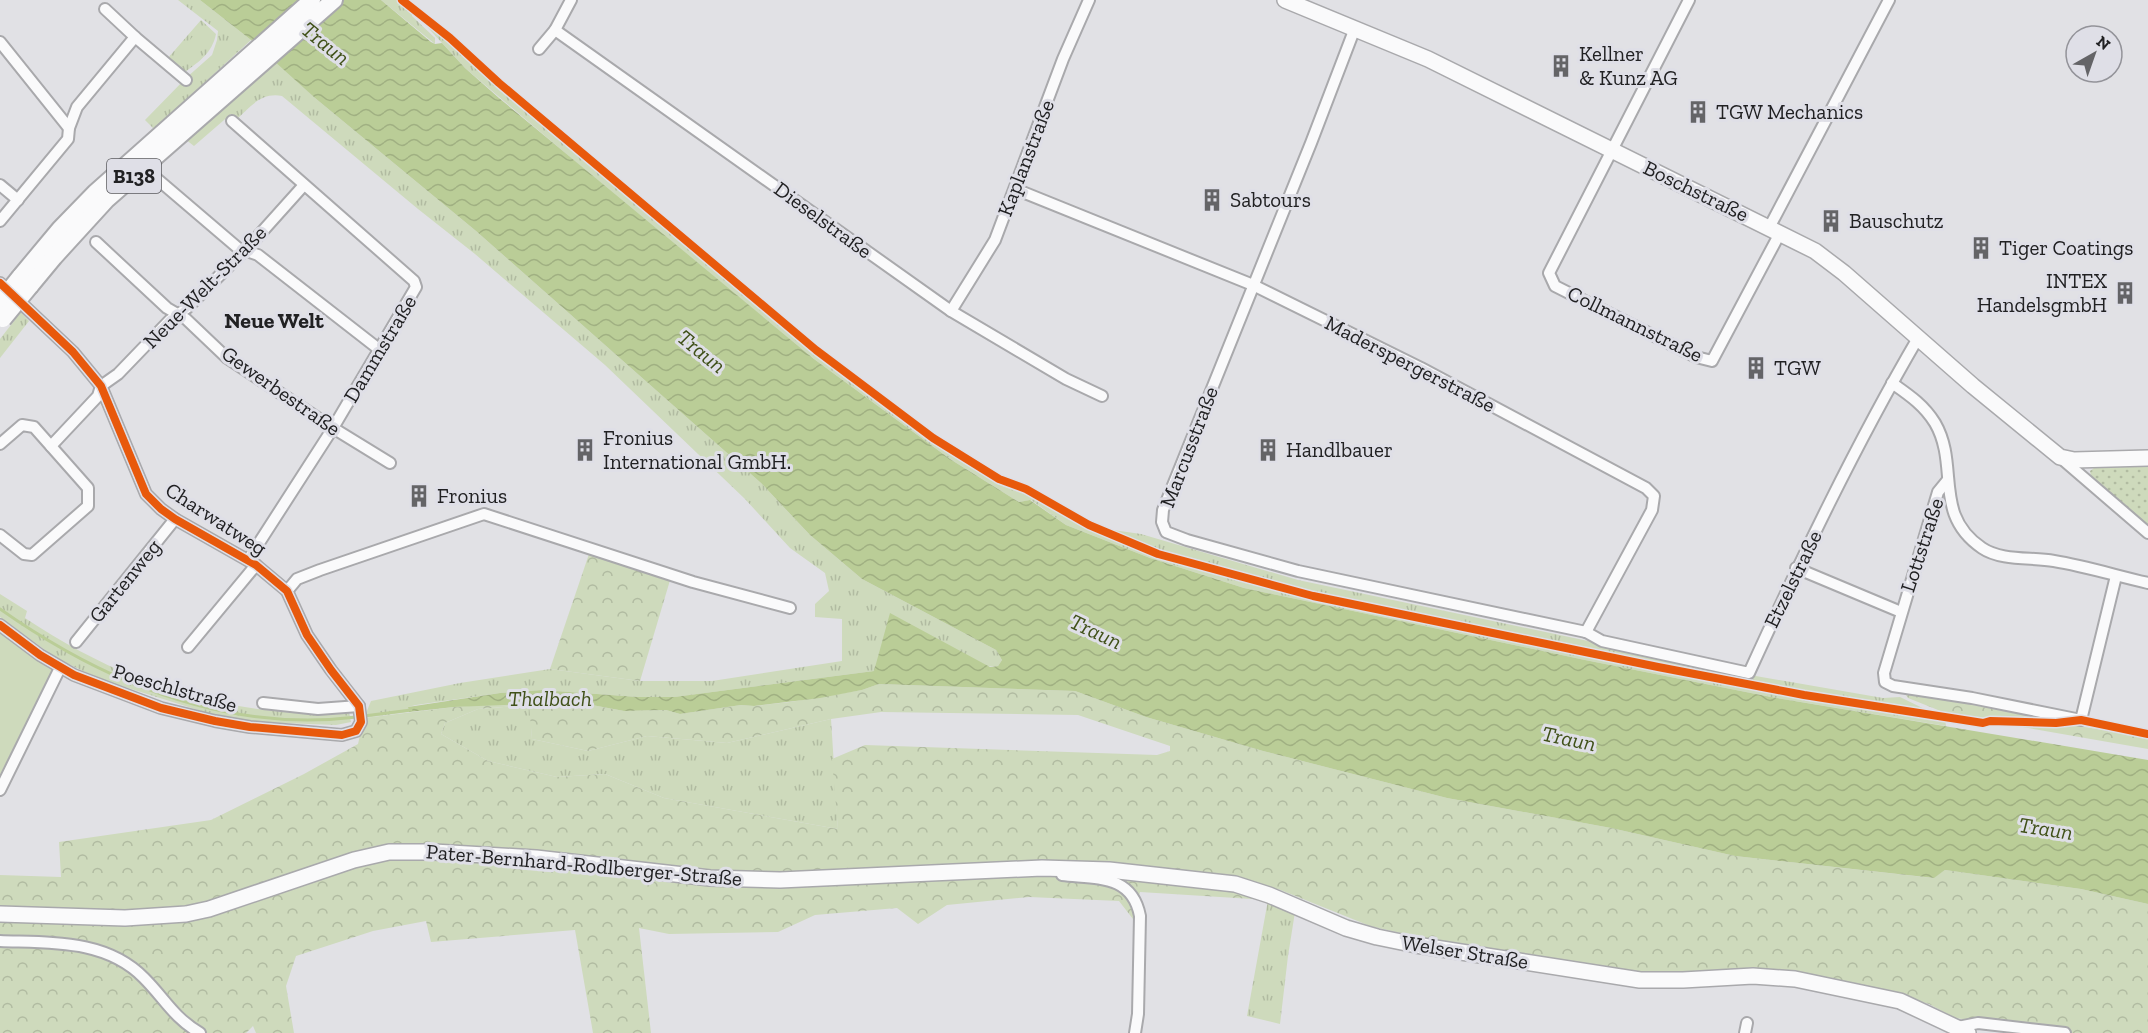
<svg xmlns="http://www.w3.org/2000/svg" width="2148" height="1033" font-family="'Zilla Slab',serif">
<defs>
<pattern id="grass-tufts" width="24" height="20" patternUnits="userSpaceOnUse" patternTransform="scale(1.5)"><rect width="24" height="20" fill="#cedabc"/><path d="M3 7l-1-3M5 7V3M7 7l1-3M15 17l-1-3M17 17v-4M19 17l1-3" fill="none" stroke="#b1bba1"/></pattern>
<pattern id="forest-crowns" width="20" height="18" patternUnits="userSpaceOnUse" patternTransform="scale(1.5)"><rect width="20" height="18" fill="#cedabc"/><path d="M2 6a3 3 0 1 1 6 0M12 15a3 3 0 1 1 6 0" fill="none" stroke="#b1bba1"/></pattern>
<pattern id="park-dots" width="8" height="8" patternUnits="userSpaceOnUse" patternTransform="scale(1.5)"><rect width="8" height="8" fill="#cedabc"/><path d="M2 2h.1M6 6h.1" fill="none" stroke="#b1bba1" stroke-width="1.8" stroke-linecap="round"/></pattern>
<pattern id="water-waves" width="16" height="10" patternUnits="userSpaceOnUse" patternTransform="scale(1.5)"><rect width="16" height="10" fill="#bacd97"/><path d="M0 5q4-4 8 0t8 0" fill="none" stroke="#a0b082"/></pattern>
</defs>
<rect width="100%" height="100%" fill="#e1e1e5"/>
<g fill="url(#grass-tufts)">
<path d="M178,0H200L251,40L154,129L145,120L186,78L212,55L217,40L218,31Z"/>
<path d="M381,0H398L412,11V16L435,38V44Z"/>
<path d="M420,16L562,139L823,357L952,454L998,483L1028,492L1085,526L1141,534L1298,580L1750,675L1883,698L1900,697L1945,719L1946,726L1771,697L1585,660L1244,588L1150,558L1066,525L1031,500L1019,502L950,459L814,359L629,207L465,68L420,19Z"/>
<path d="M201,20L216,34C212,53 200,61 185,72L168,58Z"/>
<path d="M275,60L315,98L476,231L761,483L810,535L862,579L996,650L1002,660L998,666L874,671L674,697H638L542,690L500,693L416,705L408,707L409,712L364,718L371,701L460,683L550,669L640,681H712L842,661V619L815,617V604L829,591L825,573L790,548L745,499L605,365L475,254L418,209L282,96C261,92 250,107 236,120L231,114L194,146L185,139Z"/>
<path d="M21,312L29,321L0,358V339Z"/>
<path d="M0,594L27,611L25,618C103,670 183,702 276,711C301,714 325,716 349,713L351,722L336,725L256,722L214,715L109,682L83,671L56,658L0,617Z"/>
<path d="M530,705L532,739L588,751L647,736L727,743L831,719L838,829L664,798L605,774L557,777L488,761L441,734L445,723L478,709Z"/>
<path d="M1268,900L1295,912L1288,956L1280,1024L1247,1016Z"/>
</g>
<g fill="url(#forest-crowns)" fill-rule="evenodd">
<path d="M589,554L671,577L640,681L550,669Z"/>
<path d="M879,684L1075,691L1146,717L1263,751L1447,798L1611,828L1735,856L1933,878L1945,870L2081,889L2148,904V1033H2067L1955,1018L1929,1004L1872,987L1774,970L1650,973L1422,938L1370,926L1278,889L1268,900L1140,892L1133,919L1119,901L1029,897L947,905L918,924L897,908L815,915L778,932L669,934L639,928L651,1033H593L575,930L431,942L426,921L373,931L296,956L286,986L294,1033H256L253,1026L246,1033H0V875L61,877L59,842L211,820L304,774L358,744L364,718L454,707L528,702H576L624,711L666,710L680,714L741,705L754,706L790,702L862,690ZM529,705L532,739L588,751L647,736L727,743L831,719L881,712L1078,715L1170,746V751L1157,755L865,745L832,759L838,829L664,798L605,774L557,777L488,761L441,734L445,723L478,709Z"/>
<path d="M1909,692L2072,725L2148,737V749L1948,714L1908,698L1906,695Z"/>
</g>
<path fill="url(#park-dots)" d="M2098,465L2148,466V525L2091,476L2090,471Z"/>
<g fill="#cedabc">
<path d="M199,29L211,39L189,65L177,55Z"/>
<path d="M0,631L52,670L0,775Z"/>
</g>
<path fill="url(#water-waves)" d="M200,0H381L431,42L435,44L442,43L465,68L499,98L814,359L950,459L1019,502L1030,500L1066,525L1150,558L1244,588L1585,660L1771,697L2148,760V904L2081,889L1945,870L1934,878L1735,856L1611,828L1447,798L1263,751L1146,717L1075,691L879,684L862,690L820,698L754,706L741,705L680,714L666,710L624,711L576,702L454,707L409,712L408,707L500,693L542,690L638,697H674L874,671L890,613L990,667L998,666L1002,660L996,650L862,579L810,535L761,483L476,231L315,98L251,40Z"/>
<g fill="none" stroke-linecap="round" stroke-linejoin="round">
<g stroke="#bacd97" stroke-width="3">
<path d="M0,609C105,683 226,733 357,717"/>
<path d="M364,716L411,710"/>
</g>
<g stroke="#a9a9ac" stroke-width="14">
<g id="minor">
<path d="M1689,0L1549,273L1555,286L1696,357L1712,361L1780,233"/>
<path d="M105,9L135,37"/>
<path d="M1355,28L1311,143L1163,510L1162,522L1166,532L1187,540L1298,571L1586,632L1602,641L1749,673C1801,559 1855,446 1918,338"/>
<path d="M555,30L951,311L1066,379L1102,396"/>
<path d="M0,42L69,128"/>
<path d="M539,49L555,30L571,0"/>
<path d="M232,121L414,281L416,287L333,428L248,560"/>
<path d="M156,178L238,248L258,255L380,350"/>
<path d="M0,185L18,200"/>
<path d="M1015,189L1253,285L1421,368L1646,488L1654,496L1652,510L1586,632"/>
<path d="M0,221L68,139L69,128L77,107L135,37L186,80"/>
<path d="M1769,228L1889,0"/>
<path d="M96,242L167,308L186,319L227,358L333,428L390,463"/>
<path d="M0,283L73,352L101,386L146,494L161,509L175,519L256,565L287,591L307,635L331,670L359,706L361,722L356,731L342,735L250,727L215,721L161,708L74,675L40,655L0,625"/>
<path d="M951,311L995,240L1063,59L1089,0"/>
<path d="M1892,383C1909,395 1924,405 1935,423C1960,466 1932,514 1982,548C2001,561 2032,557 2054,561C2085,566 2117,576 2148,583"/>
<path d="M0,444L22,425L34,427L88,488V506L32,555L24,554L0,535"/>
<path d="M51,446L98,396L101,386L118,374L170,320L187,308L252,243L304,185"/>
<path d="M2062,459L2148,533"/>
<path d="M1947,481L1938,492L1884,673L1885,682L1893,686L1972,698L2081,720L2116,576"/>
<path d="M1796,568L1901,612"/>
<path d="M287,591L297,579L320,570L484,514L693,582L790,608"/>
<path d="M76,642L175,519"/>
<path d="M188,647L256,565"/>
<path d="M263,703L318,709L359,706"/>
<path d="M0,790L60,668"/>
<path d="M1062,875C1096,879 1132,874 1140,916L1138,1014L1135,1033"/>
<path d="M0,941C50,943 106,939 144,978C165,999 173,1017 200,1033"/>
<path d="M1958,1027L1978,1023L2065,1033"/>
<path d="M1745,1033L1747,1023"/>
</g>
</g>
<g stroke="#a9a9ac" stroke-width="18">
<g id="secondary">
<path d="M1285,0L1428,59L1815,251L1844,273L1973,386L2060,457L2074,460L2148,458"/>
<path d="M0,914L125,918L186,914L209,909L354,860L389,852H434L536,858L710,878L780,880L1042,868L1109,870L1235,884L1269,895L1346,928L1377,937L1416,945L1640,980H1683L1753,976L1795,979L1900,1001L1968,1033"/>
</g>
</g>
<g stroke="#a9a9ac" stroke-width="20">
<g id="primary">
<path d="M20,277L60,229L95,193L312,0"/>
<path d="M30,286L54,257L106,200L334,0"/>
</g>
</g>
<use href="#minor" stroke="#fafafb" stroke-width="10"/>
<use href="#secondary" stroke="#fafafb" stroke-width="15"/>
<use href="#primary" stroke="#fafafb" stroke-width="16"/>
<g stroke="#a9a9ac" stroke-width="20" stroke-linecap="butt">
<g id="primary-bridge">
<path d="M0,302L20,277"/>
<path d="M3,319L30,286"/>
</g>
</g>
<use href="#primary-bridge" stroke="#fafafb" stroke-width="16"/>
<g stroke="#dfdfe7" stroke-width="11">
<g id="cycleway">
<path d="M402,0L450,38L499,83L816,350L933,438L999,479L1026,489L1089,525L1158,554L1313,596L1658,667L1804,695L1983,723L1990,721L2056,723L2081,720L2148,734"/>
<path d="M0,283L73,352L101,386L146,494L161,509L175,519L256,565L287,591L307,635L331,670L359,706L361,722L356,731L342,735L250,727L215,721L161,708L74,675L40,655L0,625"/>
</g>
</g>
<use href="#cycleway" stroke="#e8590c" stroke-width="8"/>
</g>
<defs>
<g id="building-bare" transform="scale(1.8)"><path d="M-4-6H4V6H1V3H-1V6H-4ZM-2.5-4.3h1.7v1.8h-1.7ZM.8-4.3h1.7v1.8H.8ZM-2.5-1h1.7V.8h-1.7ZM.8-1h1.7V.8H.8Z" fill="#646467" stroke="#dfdfe7" stroke-width="2.5" paint-order="stroke"/></g>
</defs>
<g fill-rule="evenodd">
<use href="#building-bare" x="1561" y="66"/>
<use href="#building-bare" x="1698" y="112"/>
<use href="#building-bare" x="1212" y="200"/>
<use href="#building-bare" x="1831" y="221"/>
<use href="#building-bare" x="1981" y="248"/>
<use href="#building-bare" x="2125" y="293"/>
<use href="#building-bare" x="1756" y="368"/>
<use href="#building-bare" x="585" y="450"/>
<use href="#building-bare" x="1268" y="450"/>
<use href="#building-bare" x="419" y="496"/>
</g>
<g text-anchor="middle" stroke-width="6" stroke-linejoin="round" paint-order="stroke">
<rect fill="#dfdfe7" stroke="#5a5a5e" stroke-width="1.5" x="107" y="159" width="54" height="34" rx="4.5"/>
<g font-size="20" font-weight="bold" fill="#212123">
<text x="134" y="183">B138</text>
</g>
<g font-size="21" fill="#212123" stroke="#dfdfe7" text-anchor="start">
<text x="1579" y="61">Kellner<tspan x="1579" dy="24">&amp; Kunz AG</tspan></text>
<text x="1716" y="119">TGW Mechanics</text>
<text x="1230" y="207">Sabtours</text>
<text x="1849" y="228">Bauschutz</text>
<text x="1999" y="255">Tiger Coatings</text>
<text x="2107" y="288" text-anchor="end">INTEX<tspan x="2107" dy="24">HandelsgmbH</tspan></text>
<text x="1774" y="375">TGW</text>
<text x="603" y="445">Fronius<tspan x="603" dy="24">International GmbH.</tspan></text>
<text x="1286" y="457">Handlbauer</text>
<text x="437" y="503">Fronius</text>
</g>
<g font-size="21" fill="#212123" stroke="#dfdfe7">
<text transform="translate(1026 158) rotate(-69)" y="7">Kaplanstraße</text>
<text transform="translate(1696 191) rotate(26)" y="7">Boschstraße</text>
<text transform="translate(823 220) rotate(36)" y="7">Dieselstraße</text>
<text transform="translate(205 287) rotate(-45)" y="7">Neue-Welt-Straße</text>
<text transform="translate(1635 324) rotate(26)" y="7">Collmannstraße</text>
<text transform="translate(380 349) rotate(-59)" y="7">Dammstraße</text>
<text transform="translate(1410 364) rotate(27)" y="7">Maderspergerstraße</text>
<text transform="translate(281 391) rotate(35)" y="7">Gewerbestraße</text>
<text transform="translate(1189 447) rotate(-69)" y="7">Marcusstraße</text>
<text transform="translate(216 519) rotate(33)" y="7">Charwatweg</text>
<text transform="translate(1922 545) rotate(-72)" y="7">Lottstraße</text>
<text transform="translate(1793 579) rotate(-64)" y="7">Etzelstraße</text>
<text transform="translate(125 581) rotate(-51)" y="7">Gartenweg</text>
<text transform="translate(175 688) rotate(16)" y="7">Poeschlstraße</text>
<text transform="translate(584 865) rotate(5)" y="7">Pater-Bernhard-Rodlberger-Straße</text>
<text transform="translate(1465 952) rotate(9)" y="7">Welser Straße</text>
</g>
<g font-size="22" font-style="italic" fill="#405119" stroke="#dfdfe7">
<text transform="translate(326 43) rotate(39)" y="8">Traun</text>
<text transform="translate(702 351) rotate(39)" y="8">Traun</text>
<text transform="translate(1096 631) rotate(25)" y="8">Traun</text>
<text x="550" y="706">Thalbach</text>
<text transform="translate(1569 738) rotate(12)" y="8">Traun</text>
<text transform="translate(2046 828) rotate(9)" y="8">Traun</text>
</g>
<g font-size="22" font-weight="bold" fill="#212123" stroke="#dfdfe7">
<text x="274" y="328">Neue Welt</text>
</g>
</g>
<g transform="translate(2094 54) rotate(40)"><circle r="28" fill="#dfdfe7" stroke="#939399" stroke-width="1.5"/>
<path d="M0-4.5L10 22L0 15L-10 22Z" fill="#646467"/>
<text y="-9" font-size="16" font-weight="bold" text-anchor="middle" fill="#212123">N</text>
</g>
</svg>
